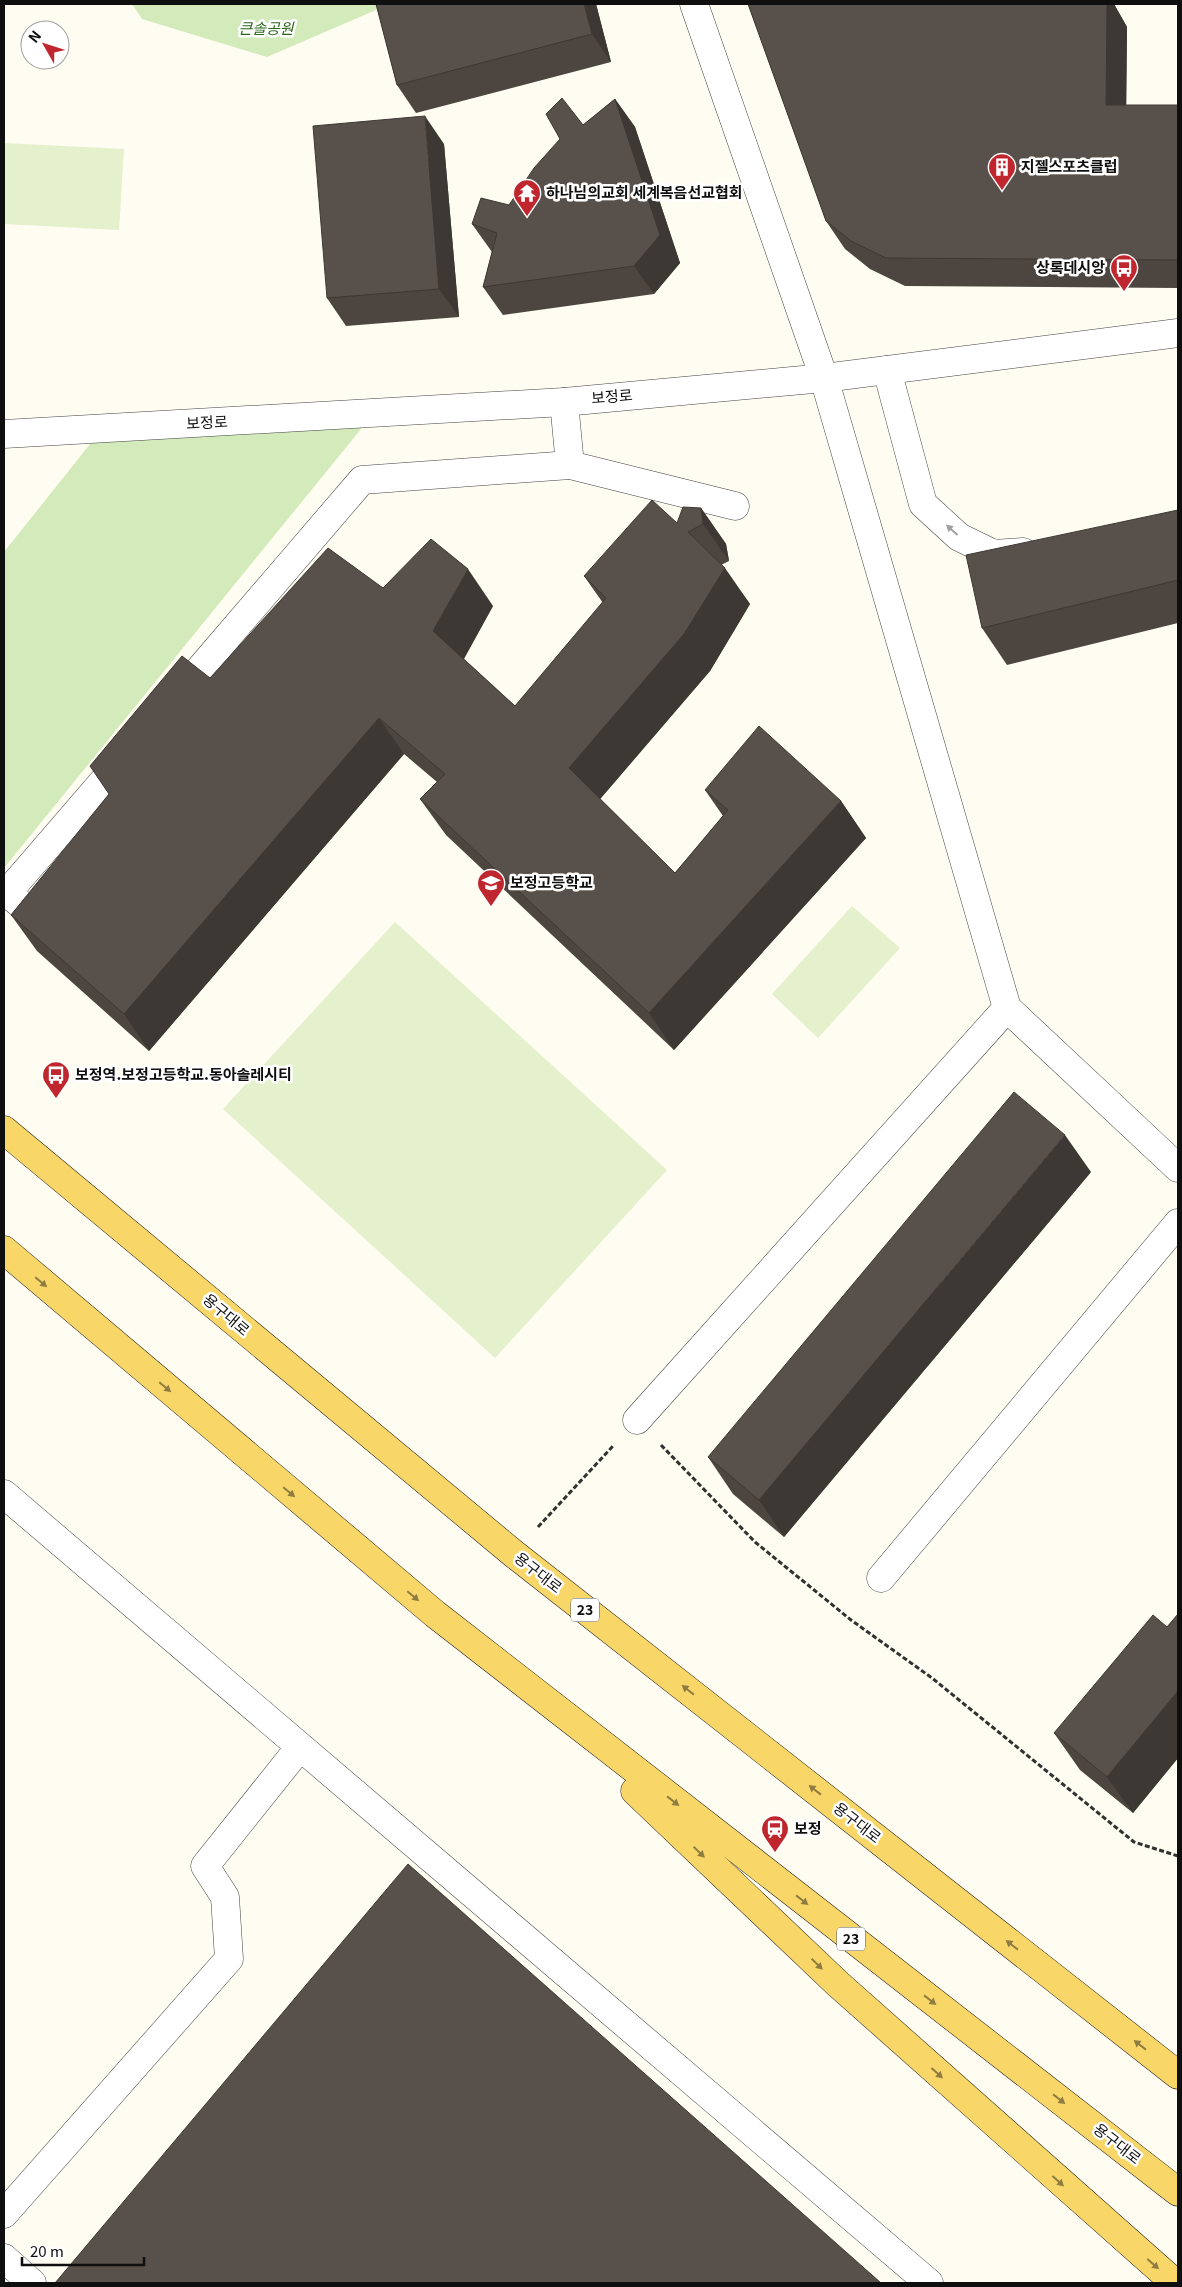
<svg xmlns="http://www.w3.org/2000/svg" width="1182" height="2287" font-family="Georgia,'Noto Sans KR',serif">
<rect width="100%" height="100%" fill="#fffcf1"/>
<g fill="#d3eaba">
<path d="M132,4H390L267,57L142,19Z"/>
<path d="M374,413L4,868V552L102,429Z"/>
</g>
<g fill="#e4f1cc">
<path d="M4,143L124,149L119,230L4,224Z"/>
<path d="M852,906L900,948L818,1038L772,994Z"/>
<path d="M395,922L667,1170L495,1358L223,1109Z"/>
</g>
<g fill="none" stroke-linecap="round" stroke-linejoin="round">
<g stroke="#424242" stroke-width="29">
<g id="minor">
<path d="M694,4L824,378L1007,1008L1178,1168"/>
<path d="M887,370L923,504L959,537L994,554L1023,552"/>
<path d="M564,402L570,465L735,506"/>
<path d="M4,434L564,402L824,378L1178,333"/>
<path d="M175,698L362,480L570,465"/>
<path d="M43,922L7,893L126,755"/>
<path d="M637,1420L1007,1008"/>
<path d="M4,1494L929,2283"/>
<path d="M881,1578L1178,1223"/>
<path d="M4,2214L229,1959L225,1897L205,1866L300,1747"/>
<path d="M4,2258L32,2283"/>
</g>
</g>
<g stroke="#202020" stroke-width="29">
<g id="major">
<path d="M4,1130L514,1554L1178,2075"/>
<path d="M4,1250L435,1614L1178,2192"/>
<path d="M635,1791L838,1984L1175,2283"/>
</g>
</g>
<g stroke="#313131" stroke-width="3" stroke-dasharray="5 2.5" stroke-linecap="butt">
<path d="M661,1445L755,1542L851,1620L932,1678L1134,1842L1178,1856"/>
<path d="M538,1527L613,1446"/>
</g>
<use href="#minor" stroke="#fff" stroke-width="28"/>
<use href="#major" stroke="#f8d668" stroke-width="28"/>
</g>
<g fill="#4c4540">
<path d="M376,4H596L611,62L416,113L397,85Z"/>
<path d="M748,4H1114L1127,27L1126,105H1178V288L905,286L870,269L845,249L826,221Z"/>
<path d="M615,99L635,127L680,263L654,294L503,315L483,287L492,252L472,224L509,205L583,125Z"/>
<path d="M444,144L459,317L346,326L327,298Z"/>
<path d="M701,508L726,544L729,561L721,565L750,604L710,671L600,799L675,873L723,816L705,790L841,801L866,838L674,1050L446,835L420,799L437,782L404,754L149,1051L37,951L11,915L210,678L383,588L493,606L464,659L515,706L603,603L584,576L677,523Z"/>
<path d="M1178,510V623L1007,665L982,628Z"/>
<path d="M1091,1172L784,1537L733,1494L708,1457Z"/>
<path d="M1178,1614V1758L1133,1813L1080,1770L1054,1733L1167,1627Z"/>
</g>
<g fill="#3e3834">
<path d="M584,4H596L611,62L592,34Z"/>
<path d="M1107,4H1114L1127,27L1126,133L1106,105Z"/>
<path d="M615,99L635,127L680,263L654,294L634,266Z"/>
<path d="M425,116L444,144L459,317L439,289Z"/>
<path d="M701,508L726,544L729,561L703,524Z"/>
<path d="M725,568L750,604L710,671L595,805L569,768Z"/>
<path d="M468,569L493,606L459,667L433,631Z"/>
<path d="M379,718L404,754L149,1051L124,1014Z"/>
<path d="M841,801L866,838L674,1050L649,1013Z"/>
<path d="M1065,1135L1091,1172L784,1537L759,1500Z"/>
<path d="M1178,1691V1758L1133,1813L1107,1777Z"/>
</g>
<g fill="#58504b" stroke="#3e3834">
<path d="M376,4H584L592,34L397,85Z"/>
<path d="M748,4H1107L1106,105H1178V260L886,258L851,241L826,221Z"/>
<path d="M562,98L583,125L615,99L660,235L634,266L483,287L497,233L472,224L481,198L509,205L534,168L560,139L546,114Z"/>
<path d="M425,116L439,289L327,298L313,126Z"/>
<path d="M652,500L677,523L683,507L701,508L703,524L688,532L725,568L684,634L569,768L675,873L728,810L705,790L759,726L841,801L649,1013L420,799L445,774L379,718L124,1014L11,915L109,794L90,766L182,656L210,678L328,548L383,588L431,539L468,569L433,631L515,706L606,598L584,576Z"/>
<path d="M1178,510V580L982,628L966,555Z"/>
<path d="M1014,1092L1065,1135L759,1500L708,1457Z"/>
<path d="M1178,1614V1691L1107,1777L1054,1733L1153,1615L1167,1627Z"/>
<path d="M408,1864L881,2283H55Z"/>
</g>
<defs><path id="oneway-solid" d="M-6-.8H1V-3.2L6.5 0L1 3.2V.8H-6Z" transform="scale(1.25)"/></defs>
<use fill="#9f9f9f" href="#oneway-solid" transform="translate(952 530) rotate(-138)"/>
<g fill="#8f7c40">
<use href="#oneway-solid" transform="translate(41 1282) rotate(40)"/>
<use href="#oneway-solid" transform="translate(165 1387) rotate(40)"/>
<use href="#oneway-solid" transform="translate(289 1492) rotate(40)"/>
<use href="#oneway-solid" transform="translate(413 1596) rotate(40)"/>
<use href="#oneway-solid" transform="translate(688 1690) rotate(-142)"/>
<use href="#oneway-solid" transform="translate(815 1790) rotate(-142)"/>
<use href="#oneway-solid" transform="translate(673 1801) rotate(38)"/>
<use href="#oneway-solid" transform="translate(699 1852) rotate(44)"/>
<use href="#oneway-solid" transform="translate(802 1900) rotate(38)"/>
<use href="#oneway-solid" transform="translate(1012 1945) rotate(-142)"/>
<use href="#oneway-solid" transform="translate(817 1964) rotate(44)"/>
<use href="#oneway-solid" transform="translate(930 2000) rotate(38)"/>
<use href="#oneway-solid" transform="translate(1140 2045) rotate(-142)"/>
<use href="#oneway-solid" transform="translate(937 2073) rotate(42)"/>
<use href="#oneway-solid" transform="translate(1059 2099) rotate(38)"/>
<use href="#oneway-solid" transform="translate(1058 2181) rotate(42)"/>
<use href="#oneway-solid" transform="translate(1153 2264) rotate(41)"/>
</g>
<defs>
<g id="building-pin" transform="scale(1.4375)"><path d="M0 17L-7.5 6A9.5 9.5 0 1 1 7.5 6Z" fill="#c0262d" stroke="#fff"/><path d="M-4-6H4V6H1V3H-1V6H-4ZM-2.5-4.3h1.7v1.8h-1.7ZM.8-4.3h1.7v1.8H.8ZM-2.5-1h1.7V.8h-1.7ZM.8-1h1.7V.8H.8Z" fill="#fff"/></g>
<g id="temple-pin" transform="scale(1.4375)"><path d="M0 17L-7.5 6A9.5 9.5 0 1 1 7.5 6Z" fill="#c0262d" stroke="#fff"/><path d="M0-6L5-2H3V0L6.5 2.5H4V6H1.5V3h-3V6H-4V2.5H-6.5L-3 0V-2H-5Z" fill="#fff"/></g>
<g id="bus-pin" transform="scale(1.4375)"><path d="M0 17L-7.5 6A9.5 9.5 0 1 1 7.5 6Z" fill="#c0262d" stroke="#fff"/><path d="M-5-6H5V4H4V6H2V4H-2V6H-4V4H-5ZM-3.5-4V0h7V-4ZM-3.5 1.2v1.5H-2V1.2ZM2 1.2v1.5H3.5V1.2Z" fill="#fff"/></g>
<g id="school-pin" transform="scale(1.4375)"><path d="M0 17L-7.5 6A9.5 9.5 0 1 1 7.5 6Z" fill="#c0262d" stroke="#fff"/><path d="M0-5L7-2L0 1L-7-2ZM-4 1L0 2.5L4 1V4Q0 6-4 4Z" fill="#fff"/></g>
<g id="station-pin" transform="scale(1.4375)"><path d="M0 17L-7.5 6A9.5 9.5 0 1 1 7.5 6Z" fill="#c0262d" stroke="#fff"/><path d="M-3-6H3Q5-6 5-4V2Q5 4 3 4L4.5 6H3L1.5 4h-3L-3 6H-4.5L-3 4Q-5 4-5 2V-4Q-5-6-3-6ZM-3.5-4v3h7v-3ZM-3.5 1v1.5H-2V1ZM2 1v1.5H3.5V1Z" fill="#fff"/></g>
</defs>
<g fill-rule="evenodd">
<use href="#building-pin" x="1002" y="167"/>
<use href="#temple-pin" x="527" y="193"/>
<use href="#bus-pin" x="1124" y="268"/>
<use href="#school-pin" x="491" y="883"/>
<use href="#bus-pin" x="56" y="1075"/>
<use href="#station-pin" x="775" y="1829"/>
</g>
<g text-anchor="middle" stroke-width="5" stroke-linejoin="round" paint-order="stroke">
<g fill="#fff" stroke="#575757" stroke-width="1">
<rect x="571" y="1598.5" width="28" height="23" rx="4"/>
<rect x="837" y="1927.5" width="28" height="23" rx="4"/>
</g>
<g font-size="14" font-weight="bold" fill="#0f0f0f">
<text x="585" y="1615">23</text>
<text x="851" y="1944">23</text>
</g>
<g font-size="15" font-style="italic" fill="#2d671e" stroke="#fff">
<text x="266" y="34">큰솔공원</text>
</g>
<g font-size="15" font-weight="bold" fill="#0f0f0f" stroke="#fff" text-anchor="start">
<text x="1021" y="172">지젤스포츠클럽</text>
<text x="546" y="198">하나님의교회 세계복음선교협회</text>
<text x="1105" y="273" text-anchor="end">상록데시앙</text>
<text x="510" y="888">보정고등학교</text>
<text x="75" y="1080">보정역.보정고등학교.동아솔레시티</text>
<text x="794" y="1834">보정</text>
</g>
<g font-size="15" fill="#0f0f0f" stroke="#fff">
<text transform="translate(612 397) rotate(-5)" y="5">보정로</text>
<text transform="translate(207 423) rotate(-3)" y="5">보정로</text>
<text transform="translate(226 1315) rotate(40)" y="5">용구대로</text>
<text transform="translate(538 1573) rotate(38)" y="5">용구대로</text>
<text transform="translate(857 1823) rotate(38)" y="5">용구대로</text>
<text transform="translate(1117 2144) rotate(38)" y="5">용구대로</text>
</g>
</g>
<rect width="1182" height="2287" fill="none" stroke="#0f0f0f" stroke-width="10"/>
<g transform="translate(45 45) rotate(309)"><circle r="24" fill="#ffffff" stroke="#9f9f9f"/>
<path d="M0-4L9 19L0 12L-9 19Z" fill="#c0262d"/>
<text y="-8" font-size="14" font-weight="bold" text-anchor="middle" fill="#0f0f0f">N</text>
</g>
<path d="M22 2257v8h122v-8" fill="none" stroke="#0f0f0f" stroke-width="2.5"/>
<text x="30" y="2257" font-size="15" fill="#0f0f0f" stroke="#ffffff" stroke-width="4" paint-order="stroke">20 m</text>
</svg>
